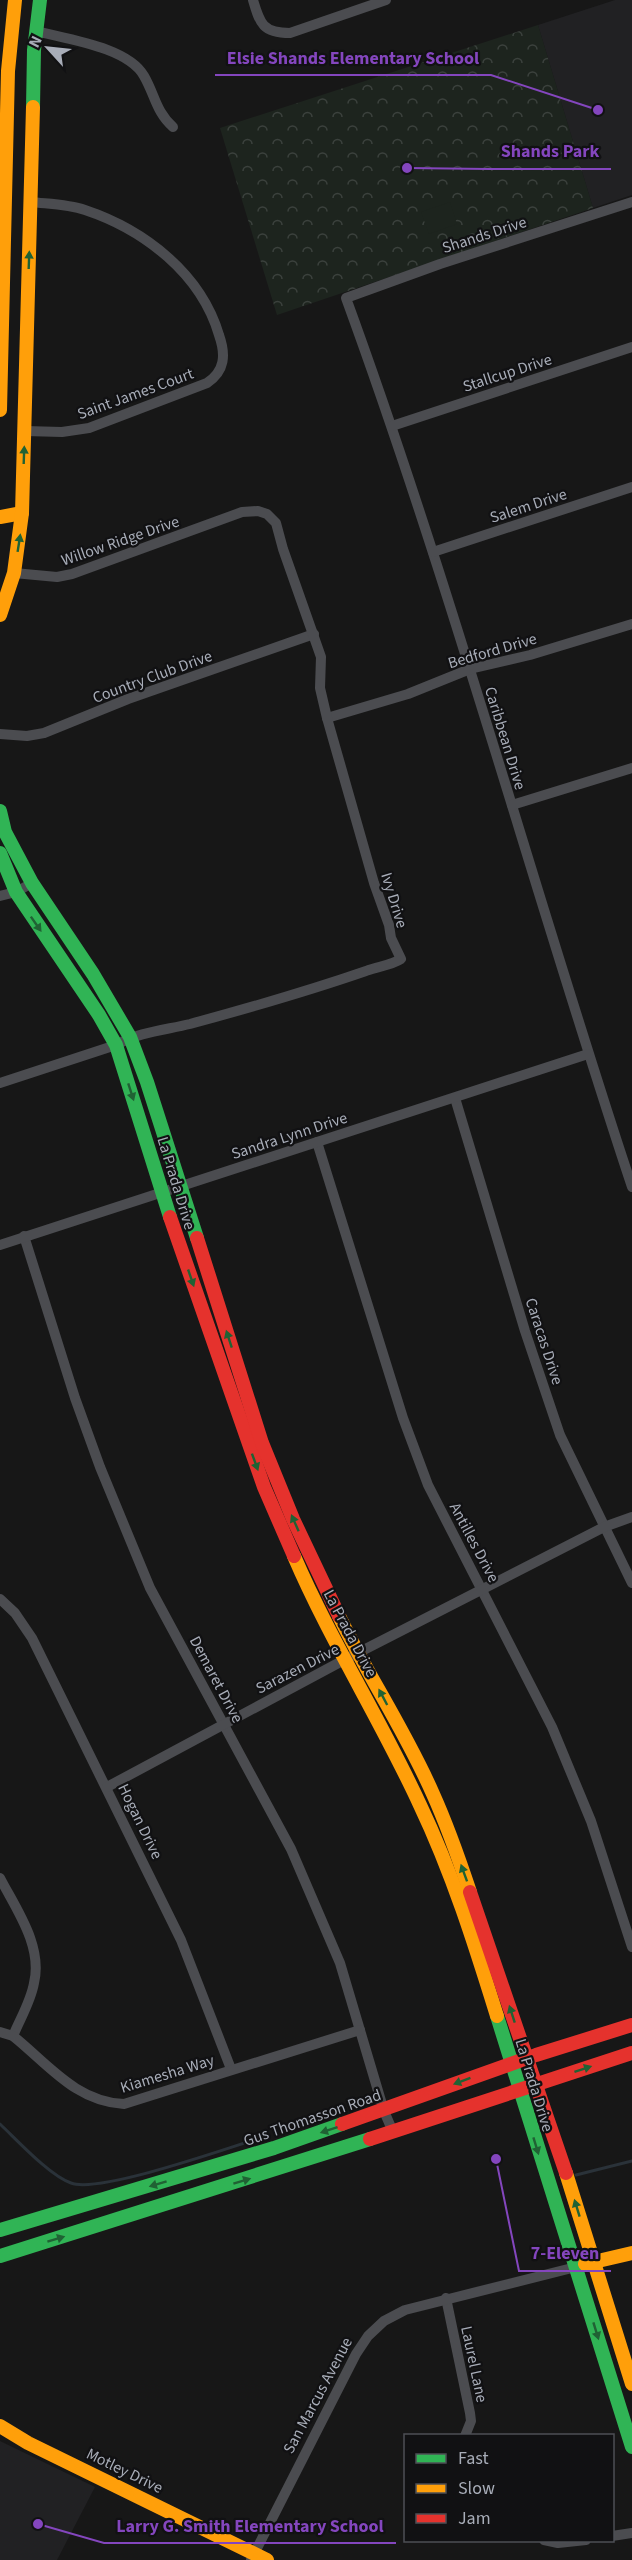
<svg xmlns="http://www.w3.org/2000/svg" width="632" height="2560" font-family="'Source Sans 3',sans-serif">
<defs>
<pattern id="park-crowns" width="20" height="18" patternUnits="userSpaceOnUse" patternTransform="scale(1.5)"><rect width="20" height="18" fill="#1d241e"/><path d="M2 6a3 3 0 1 1 6 0M12 15a3 3 0 1 1 6 0" fill="none" stroke="#3b413d"/></pattern>
</defs>
<rect width="100%" height="100%" fill="#171717"/>
<g fill="#212123">
<path d="M615,0H632V195L593,208L538,25Z"/>
<path d="M0,2441L95,2487L57,2560H0Z"/>
</g>
<path fill="url(#park-crowns)" d="M538,25L593,208L277,315L220,128Z"/>
<path fill="#1d241e" d="M450,202L457,224L429,234L421,212Z"/>
<g fill="none" stroke-linecap="round" stroke-linejoin="round">
<g stroke="#2a3239" stroke-width="3">
<path d="M0,2124C17,2140 50,2176 71,2183C99,2194 231,2147 266,2136"/>
<path d="M576,2175L632,2161"/>
</g>
<g stroke="#4b4c50" stroke-width="10">
<path d="M253,0C260,24 263,33 290,33L386,0"/>
<path d="M36,31C66,39 128,47 144,76C155,95 156,112 173,127"/>
<path d="M632,202L440,264L346,298C453,591 534,892 632,1187"/>
<path d="M392,426L632,347"/>
<path d="M25,431L62,432L89,428L207,383C225,371 226,355 219,335C201,274 145,230 85,210C68,204 49,204 31,202"/>
<path d="M433,552L632,487"/>
<path d="M327,718L408,694L470,669L530,655L632,624"/>
<path d="M0,734L27,736L44,733L128,699L314,634"/>
<path d="M512,805L632,768"/>
<path d="M0,896L16,892L32,883"/>
<path d="M0,1083L116,1045C139,1032 165,1030 190,1024C249,1008 308,991 366,971C378,966 390,966 401,959L391,938L389,925L374,883L327,718L320,688L321,657L283,549L276,523L267,514L258,511L242,512L72,574L57,577L14,573"/>
<path d="M455,1098L525,1331L560,1435L632,1583"/>
<path d="M317,1142L403,1418L428,1485L552,1727L591,1821L632,1947"/>
<path d="M24,1236L75,1398L100,1467L150,1588L291,1849L340,1963L384,2111L393,2132"/>
<path d="M0,1245L588,1054"/>
<path d="M0,1599L15,1613L32,1638L181,1940L231,2069"/>
<path d="M107,1787L344,1660L604,1527L632,1517"/>
<path d="M0,1878C16,1909 43,1946 34,1983C31,2001 20,2019 13,2036"/>
<path d="M0,2032L13,2036C48,2064 76,2102 124,2104L360,2030"/>
<path d="M446,2298L470,2413L471,2421L465,2436"/>
<path d="M612,2536L632,2533"/>
<path d="M544,2540L558,2543L586,2540"/>
<path d="M251,2560L356,2354L368,2336L384,2321L405,2310L576,2267"/>
</g>
<g stroke="#30b455" stroke-width="14">
<path d="M33,107L34,50L40,0"/>
<path d="M0,811L5,832L32,883L93,974L130,1037L147,1082L197,1238"/>
<path d="M0,853L16,892L99,1015L116,1045L170,1217"/>
<path d="M497,2016L632,2447"/>
<path d="M0,2230L274,2148L342,2124"/>
<path d="M0,2256L370,2139"/>
</g>
<g stroke="#ff9f0a" stroke-width="14">
<path d="M0,410L8,71L15,0"/>
<path d="M0,517L22,513"/>
<path d="M0,615L14,573L22,513L33,107"/>
<path d="M294,1556C331,1642 381,1720 420,1805C452,1872 475,1945 497,2016"/>
<path d="M339,1616C368,1676 406,1732 433,1794C447,1825 459,1859 470,1892"/>
<path d="M566,2173L632,2384"/>
<path d="M585,2264L632,2253"/>
<path d="M0,2426L28,2443L267,2560"/>
</g>
<g stroke="#e5322d" stroke-width="14">
<path d="M170,1217L264,1487L294,1556"/>
<path d="M197,1238L262,1443L293,1519L339,1616"/>
<path d="M470,1892L566,2173"/>
<path d="M342,2124L536,2055L632,2025"/>
<path d="M370,2139L632,2053"/>
</g>
</g>
<defs><path id="oneway-solid" d="M-6-.8H1V-3.2L6.5 0L1 3.2V.8H-6Z" transform="scale(1.5)"/></defs>
<g fill="#206234">
<use href="#oneway-solid" transform="translate(29 260) rotate(-88)"/>
<use href="#oneway-solid" transform="translate(24 455) rotate(-88)"/>
<use href="#oneway-solid" transform="translate(19 543) rotate(-81)"/>
<use href="#oneway-solid" transform="translate(36 924) rotate(55)"/>
<use href="#oneway-solid" transform="translate(131 1092) rotate(72)"/>
<use href="#oneway-solid" transform="translate(191 1278) rotate(71)"/>
<use href="#oneway-solid" transform="translate(229 1339) rotate(-108)"/>
<use href="#oneway-solid" transform="translate(255 1462) rotate(70)"/>
<use href="#oneway-solid" transform="translate(295 1523) rotate(-114)"/>
<use href="#oneway-solid" transform="translate(383 1697) rotate(-118)"/>
<use href="#oneway-solid" transform="translate(464 1873) rotate(-110)"/>
<use href="#oneway-solid" transform="translate(512 2014) rotate(-108)"/>
<use href="#oneway-solid" transform="translate(583 2069) rotate(-18)"/>
<use href="#oneway-solid" transform="translate(462 2081) rotate(159)"/>
<use href="#oneway-solid" transform="translate(329 2130) rotate(162)"/>
<use href="#oneway-solid" transform="translate(536 2146) rotate(73)"/>
<use href="#oneway-solid" transform="translate(242 2181) rotate(-17)"/>
<use href="#oneway-solid" transform="translate(158 2184) rotate(163)"/>
<use href="#oneway-solid" transform="translate(577 2208) rotate(-107)"/>
<use href="#oneway-solid" transform="translate(56 2239) rotate(-17)"/>
<use href="#oneway-solid" transform="translate(596 2331) rotate(73)"/>
</g>
<g text-anchor="middle" stroke-width="4.5" stroke-linejoin="round" paint-order="stroke">
<g font-size="16" fill="#a8adb8" stroke="#111113">
<text transform="translate(484 234) rotate(-18)" y="6">Shands Drive</text>
<text transform="translate(507 372) rotate(-18)" y="6">Stallcup Drive</text>
<text transform="translate(135 393) rotate(-20)" y="6">Saint James Court</text>
<text transform="translate(528 505) rotate(-18)" y="6">Salem Drive</text>
<text transform="translate(120 540) rotate(-19)" y="6">Willow Ridge Drive</text>
<text transform="translate(492 650) rotate(-16)" y="6">Bedford Drive</text>
<text transform="translate(152 676) rotate(-20)" y="6">Country Club Drive</text>
<text transform="translate(506 738) rotate(73)" y="6">Caribbean Drive</text>
<text transform="translate(395 900) rotate(73)" y="6">Ivy Drive</text>
<text transform="translate(289 1135) rotate(-18)" y="6">Sandra Lynn Drive</text>
<text transform="translate(177 1183) rotate(73)" y="6">La Prada Drive</text>
<text transform="translate(545 1341) rotate(72)" y="6">Caracas Drive</text>
<text transform="translate(475 1542) rotate(62)" y="6">Antilles Drive</text>
<text transform="translate(351 1633) rotate(62)" y="6">La Prada Drive</text>
<text transform="translate(297 1668) rotate(-27)" y="6">Sarazen Drive</text>
<text transform="translate(217 1679) rotate(62)" y="6">Demaret Drive</text>
<text transform="translate(141 1821) rotate(64)" y="6">Hogan Drive</text>
<text transform="translate(167 2073) rotate(-17)" y="6">Kiamesha Way</text>
<text transform="translate(535 2085) rotate(73)" y="6">La Prada Drive</text>
<text transform="translate(312 2117) rotate(-19)" y="6">Gus Thomasson Road</text>
<text transform="translate(475 2364) rotate(78)" y="6">Laurel Lane</text>
<text transform="translate(317 2395) rotate(-62)" y="6">San Marcus Avenue</text>
<text transform="translate(125 2470) rotate(26)" y="6">Motley Drive</text>
</g>
</g>
<path fill="none" stroke="#8446be" stroke-width="2" d="M598 110L491 75H215M407 168L488 169H611M496 2159L519 2271H611M38 2524L104 2543H396"/>
<g fill="#8446be" stroke="#111113" stroke-width="2">
<circle cx="598" cy="110" r="6"/>
<circle cx="407" cy="168" r="6"/>
<circle cx="496" cy="2159" r="6"/>
<circle cx="38" cy="2524" r="6"/>
</g>
<g font-size="18" text-anchor="middle" font-weight="bold" fill="#8446be" stroke="#111113" stroke-width="4.5" stroke-linejoin="round" paint-order="stroke">
<text x="353" y="64">Elsie Shands Elementary School</text>
<text x="550" y="157">Shands Park</text>
<text x="565" y="2259">7-Eleven</text>
<text x="250" y="2532">Larry G. Smith Elementary School</text>
</g>
<rect x="404" y="2434" width="210" height="108" fill="#111113" stroke="#4d4f55" stroke-width="1.5"/>
<rect x="416" y="2454" width="30" height="9" fill="#30b455" stroke="#4d4f55" stroke-width="1.5"/>
<text x="458" y="2464" font-size="18" fill="#a8adb8">Fast</text>
<rect x="416" y="2484" width="30" height="9" fill="#ff9f0a" stroke="#4d4f55" stroke-width="1.5"/>
<text x="458" y="2494" font-size="18" fill="#a8adb8">Slow</text>
<rect x="416" y="2514" width="30" height="9" fill="#e5322d" stroke="#4d4f55" stroke-width="1.5"/>
<text x="458" y="2524" font-size="18" fill="#a8adb8">Jam</text>
<g transform="translate(48 48) rotate(297)" stroke="#111113" stroke-width="4.5" paint-order="stroke">
<path d="M0-4.5L10 22L0 15L-10 22Z" fill="#a8adb8"/>
<text y="-9" font-size="16" font-weight="bold" text-anchor="middle" fill="#a8adb8">N</text>
</g>
</svg>
